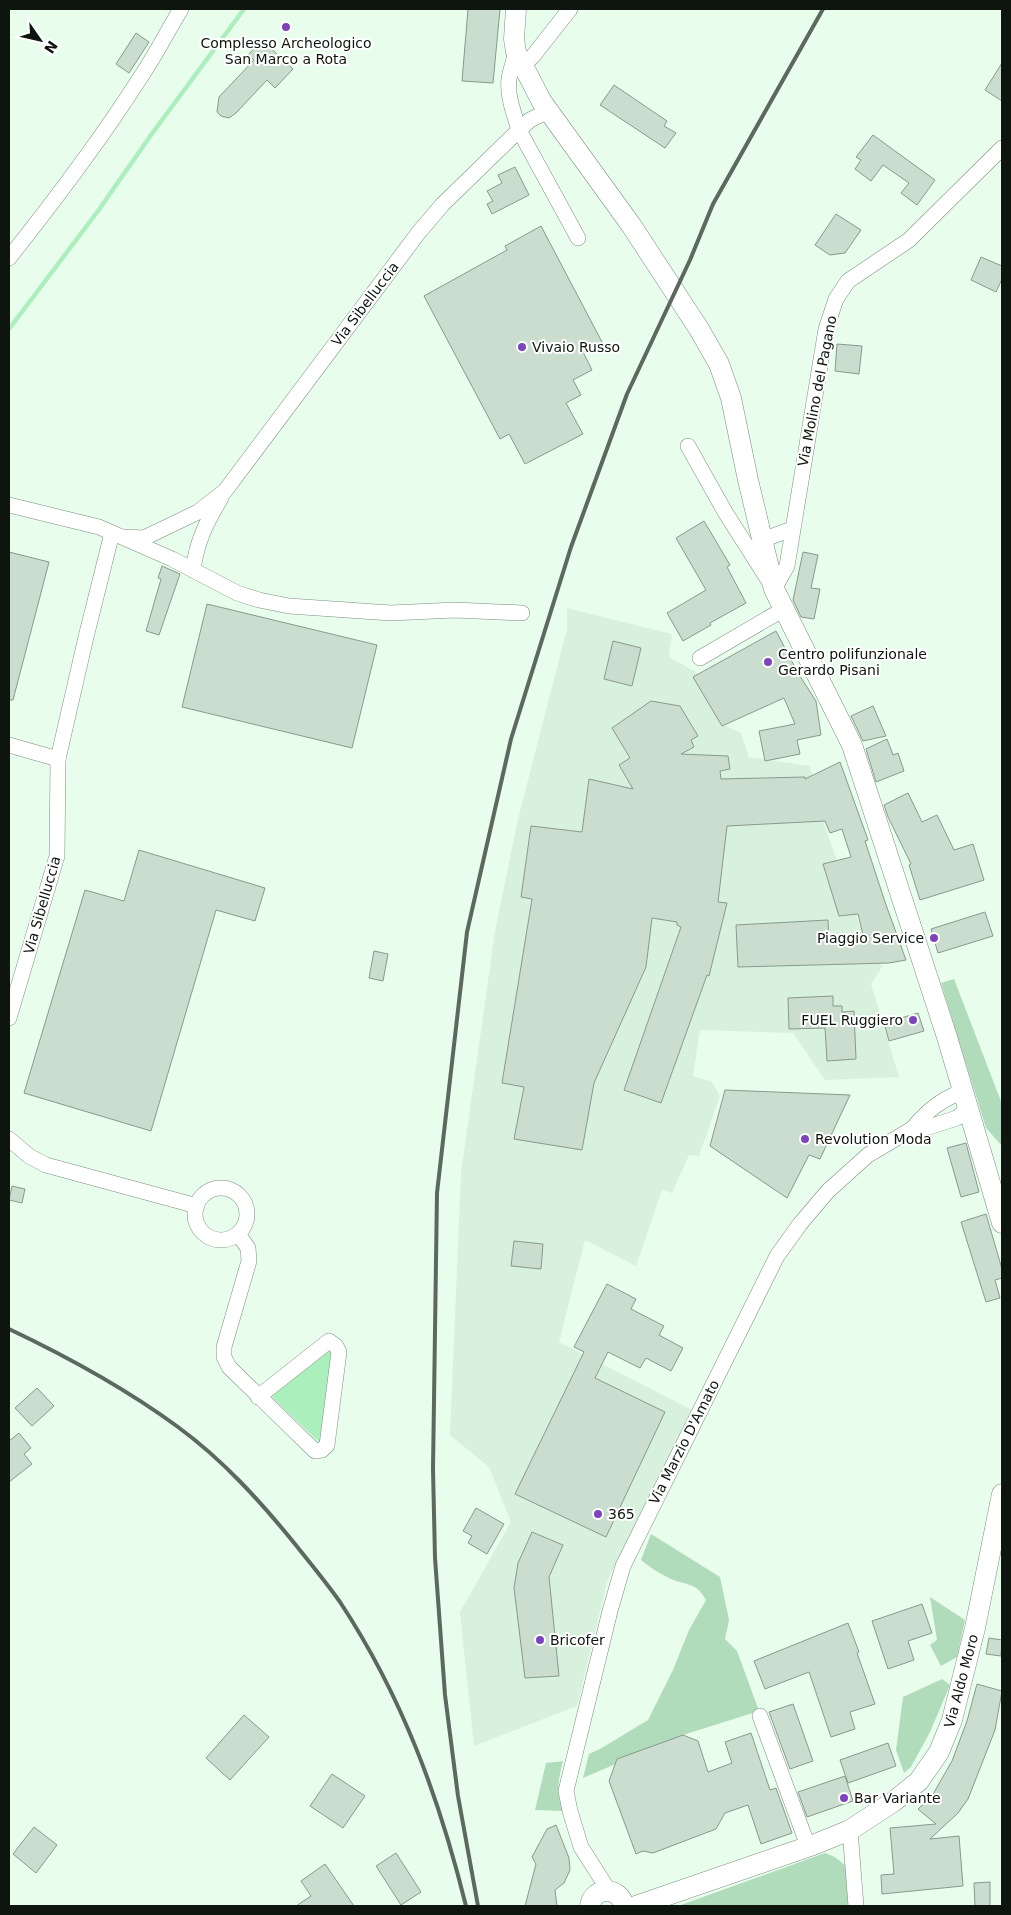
<svg xmlns="http://www.w3.org/2000/svg" width="1011" height="1915" font-family="'DejaVu Sans',sans-serif">
<rect width="100%" height="100%" fill="#e9fded"/>
<path fill="#d7f1dc" d="M567,608L672,634L669,657L696,672L724,725L741,733L749,757L810,766L824,824L861,929L882,967L871,984L899,1077L825,1080L793,1033L700,1030L693,1076L712,1082L720,1096L699,1156L689,1155L672,1193L662,1190L636,1266L585,1240L559,1342L692,1410L608,1579L577,1706L474,1746L460,1612L511,1522L489,1467L450,1435L461,1173L495,931L518,819L567,629Z"/>
<g fill="#b1dcbb">
<path d="M954,979L1002,1104V1146L986,1128L941,983Z"/>
<path d="M651,1534L720,1577L729,1620L725,1639L737,1651L759,1711L683,1735L583,1778L589,1754L600,1749L648,1720L673,1670L689,1630L706,1600C696,1582 688,1586 671,1579C660,1574 651,1568 641,1560Z"/>
<path d="M930,1597L965,1620L957,1657L941,1666L930,1645L937,1640Z"/>
<path d="M942,1679L950,1685L930,1732L911,1767L904,1773L896,1750L903,1697Z"/>
<path d="M563,1761C558,1780 556,1793 563,1811L535,1810L546,1763Z"/>
<path d="M825,1853L835,1857L846,1866L848,1906H678Z"/>
</g>
<path fill="#abefbc" d="M332,1347L336,1350L321,1444L270,1395Z"/>
<g fill="none" stroke-linecap="round" stroke-linejoin="round">
<path stroke="#abefbc" stroke-width="4.5" d="M9,329L98,211L151,135L244,9"/>
</g>
<g fill="#caddce" stroke="#889a8c">
<path d="M468,9H500L493,83L462,81Z"/>
<path d="M136,33L149,42L129,73L116,64Z"/>
<path d="M262,40L293,69L275,88L267,80L236,113L229,118L221,116L217,112L219,97L254,60L248,55Z"/>
<path d="M1002,63V101L985,90Z"/>
<path d="M614,85L667,121L664,126L676,133L665,148L600,105Z"/>
<path d="M873,135L935,180L917,205L901,193L909,183L883,165L871,181L855,169L861,160L856,157Z"/>
<path d="M515,167L529,195L492,214L487,204L493,201L487,191L502,183L498,175Z"/>
<path d="M836,214L861,230L845,253L830,255L815,245Z"/>
<path d="M541,226L602,342L583,352L592,370L573,380L581,395L566,403L583,434L525,464L509,434L500,439L424,296L507,250L505,246Z"/>
<path d="M981,257L1002,266V279L996,292L971,280Z"/>
<path d="M837,344L862,346L859,374L835,371Z"/>
<path d="M704,521L730,565L727,567L746,603L710,623L711,625L683,641L667,613L706,590L676,538Z"/>
<path d="M9,552L49,562L13,700H9Z"/>
<path d="M803,552L818,555L811,588L820,589L814,619L801,617L793,600Z"/>
<path d="M162,566L180,574L159,635L146,631L161,579L158,578Z"/>
<path d="M207,604L377,645L352,748L182,707Z"/>
<path d="M776,631L798,673L816,701L821,735L797,740L800,754L765,761L759,731L795,724L784,698L722,726L693,677Z"/>
<path d="M613,641L641,648L632,686L604,679Z"/>
<path d="M651,701L680,706L698,736L691,740L694,747L681,754L728,756L730,769L720,771L721,779L805,777V779L840,762L868,840L865,841L885,902L906,960L889,963L738,967L736,925L828,920L829,942L864,939L858,914L839,916L823,864L851,857L842,829L830,833L825,821L727,826L718,902L727,903L709,976L707,975L661,1103L624,1090L681,927L677,925V922L652,918L646,967L594,1083L582,1150L514,1139L524,1087L502,1083L532,899L521,897L531,826L582,832L589,779L633,789L619,765L630,758L612,728Z"/>
<path d="M873,706L886,736L863,741L851,716Z"/>
<path d="M887,739L893,755L898,753L904,771L876,782L866,749Z"/>
<path d="M908,793L922,822L937,815L954,850L973,844L984,880L920,900L909,865L911,864L888,817L884,805Z"/>
<path d="M139,850L265,888L255,921L216,910L151,1131L24,1093L85,890L124,901Z"/>
<path d="M985,912L993,936L938,953L931,929Z"/>
<path d="M374,951L388,954L383,981L369,978Z"/>
<path d="M833,996V1006H842V1012L854,1011L856,1059L827,1061L825,1028L789,1029L788,998Z"/>
<path d="M918,1013L924,1031L889,1041L884,1023Z"/>
<path d="M725,1090L850,1095L820,1159L809,1155L787,1198L710,1146Z"/>
<path d="M966,1143L979,1192L961,1197L947,1148Z"/>
<path d="M12,1186L25,1189L22,1203L9,1200Z"/>
<path d="M986,1214L1002,1269V1278L995,1280L1000,1298L986,1302L961,1222Z"/>
<path d="M514,1241L543,1244L541,1269L511,1266Z"/>
<path d="M607,1284L636,1299L631,1309L664,1326L659,1335L683,1348L671,1371L646,1358L640,1368L608,1352L595,1378L665,1412L606,1537L515,1494L584,1352L574,1347Z"/>
<path d="M37,1388L54,1406L32,1426L15,1408Z"/>
<path d="M19,1433L31,1448L24,1454L32,1464L9,1482V1441Z"/>
<path d="M476,1508L504,1524L487,1554L468,1543L472,1536L463,1531Z"/>
<path d="M532,1532L563,1545L549,1577L559,1676L525,1678L514,1588L518,1563Z"/>
<path d="M922,1604L932,1633L908,1641L914,1660L888,1669L872,1621Z"/>
<path d="M848,1623L859,1652L857,1653L875,1704L850,1712L855,1729L831,1737L809,1672L765,1689L754,1661Z"/>
<path d="M989,1638L1002,1640L1001,1656L986,1654Z"/>
<path d="M977,1684L1002,1691L995,1730L968,1799L958,1813L930,1839L959,1836L963,1886L882,1894L881,1875L894,1874L890,1828L936,1824L918,1809L932,1796L952,1761L967,1721Z"/>
<path d="M793,1704L813,1761L790,1769L769,1712Z"/>
<path d="M244,1715L269,1737L230,1780L206,1758Z"/>
<path d="M751,1733L770,1790L776,1788L792,1833L761,1844L748,1805L725,1813L716,1829L653,1853L643,1851L636,1854L609,1781L617,1759L683,1735L698,1741L708,1772L732,1763L725,1742Z"/>
<path d="M888,1743L896,1766L848,1783L840,1760Z"/>
<path d="M332,1774L365,1796L343,1828L310,1806Z"/>
<path d="M845,1776L853,1801L807,1817L798,1792Z"/>
<path d="M556,1825L569,1858L570,1870L564,1883L555,1890L557,1906H525L536,1864L532,1857L547,1829Z"/>
<path d="M34,1827L57,1845L36,1873L13,1854Z"/>
<path d="M396,1853L421,1892L401,1905L376,1866Z"/>
<path d="M325,1864L354,1906H296L311,1896L301,1881Z"/>
<path d="M990,1882V1906H975L974,1883Z"/>
</g>
<g fill="none" stroke-linecap="round" stroke-linejoin="round">
<g stroke="#7b8d7f" stroke-width="16">
<g id="street">
<path d="M516,52C514,61 510,71 509,79C507,97 514,113 519,130L578,238"/>
<path d="M522,66L533,56L570,9"/>
<path d="M9,258C55,200 100,141 140,78C155,56 167,32 181,9"/>
<path d="M688,446L725,512L774,589L787,566L826,329L836,299L848,281L909,240L1002,148"/>
<path d="M9,505L99,527L172,559L237,593L259,600L289,606L391,613L455,610L522,613"/>
<path d="M123,537L144,538L198,512L225,491L419,232L443,204L519,130L530,120L548,111"/>
<path d="M762,540L792,529"/>
<path d="M193,570C197,541 206,523 221,498"/>
<path d="M700,658L784,609"/>
<path d="M9,745L58,759"/>
<path d="M9,1018L57,856L58,759L86,637L112,533"/>
<path d="M912,1129C928,1110 939,1101 963,1091"/>
<path d="M9,1139L29,1156L46,1165L197,1206"/>
<circle cx="221" cy="1214" r="26"/>
<path d="M238,1234L248,1248L249,1261L224,1347V1357L229,1367L315,1451L322,1450L327,1445L339,1352L336,1346L329,1341L258,1397"/>
<path d="M760,1716L808,1846"/>
<path d="M850,1830L856,1906"/>
<path d="M609,1891L581,1847L570,1811L566,1791L610,1611L623,1566L777,1256L800,1224L828,1191L868,1155L912,1129L929,1127L957,1118L967,1109"/>
</g>
</g>
<g stroke="#7b8d7f" stroke-width="21">
<g id="secondary">
<path d="M516,9L514,39L516,52L542,102L631,225L699,329L719,364L731,398L748,480L774,589L852,745L947,1037L1002,1223"/>
<path d="M590,1906C593,1886 620,1886 624,1906"/>
<path d="M636,1906L813,1845L850,1830L893,1802L919,1781L939,1752L952,1720L975,1628L1002,1494"/>
</g>
</g>
<use href="#street" stroke="#fff" stroke-width="15"/>
<use href="#secondary" stroke="#fff" stroke-width="20"/>
<g stroke="#5d6960" stroke-width="4">
<path d="M9,1329C68,1357 125,1388 178,1427C223,1460 260,1501 295,1544C310,1563 326,1582 340,1602C402,1696 439,1797 466,1906"/>
<path d="M478,1906L458,1796L445,1695L435,1558L433,1469L437,1193L467,932L511,739L571,547L627,394L690,260L713,204L823,9"/>
</g>
</g>
<g fill="#7b44ba" stroke="#fff" stroke-width="2">
<circle cx="286" cy="27" r="5"/>
<circle cx="522" cy="347" r="5"/>
<circle cx="768" cy="662" r="5"/>
<circle cx="934" cy="938" r="5"/>
<circle cx="913" cy="1020" r="5"/>
<circle cx="805" cy="1139" r="5"/>
<circle cx="598" cy="1514" r="5"/>
<circle cx="540" cy="1640" r="5"/>
<circle cx="844" cy="1798" r="5"/>
</g>
<g text-anchor="middle" stroke-width="4" stroke-linejoin="round" paint-order="stroke">
<g font-size="14" fill="#0e150f" stroke="#fff" text-anchor="start">
<text x="286" y="48" text-anchor="middle">Complesso Archeologico<tspan x="286" dy="16">San Marco a Rota</tspan></text>
<text x="532" y="352">Vivaio Russo</text>
<text x="778" y="659">Centro polifunzionale<tspan x="778" dy="16">Gerardo Pisani</tspan></text>
<text x="924" y="943" text-anchor="end">Piaggio Service</text>
<text x="903" y="1025" text-anchor="end">FUEL Ruggiero</text>
<text x="815" y="1144">Revolution Moda</text>
<text x="608" y="1519">365</text>
<text x="550" y="1645">Bricofer</text>
<text x="854" y="1803">Bar Variante</text>
</g>
<g font-size="14" fill="#0e150f" stroke="#fff">
<text transform="translate(365 304) rotate(-53)" y="5">Via Sibelluccia</text>
<text transform="translate(817 391) rotate(-79)" y="5">Via Molino del Pagano</text>
<text transform="translate(42 905) rotate(-74)" y="5">Via Sibelluccia</text>
<text transform="translate(684 1442) rotate(-63)" y="5">Via Marzio D'Amato</text>
<text transform="translate(961 1681) rotate(-75)" y="5">Via Aldo Moro</text>
</g>
</g>
<rect width="1011" height="1915" fill="none" stroke="#0e150f" stroke-width="20"/>
<g transform="translate(40 40) rotate(124)" stroke="#ffffff" stroke-width="4" paint-order="stroke">
<path d="M0-4L9 19L0 12L-9 19Z" fill="#0e150f"/>
<text y="-8" font-size="14" font-weight="bold" text-anchor="middle" fill="#0e150f">N</text>
</g>
</svg>
